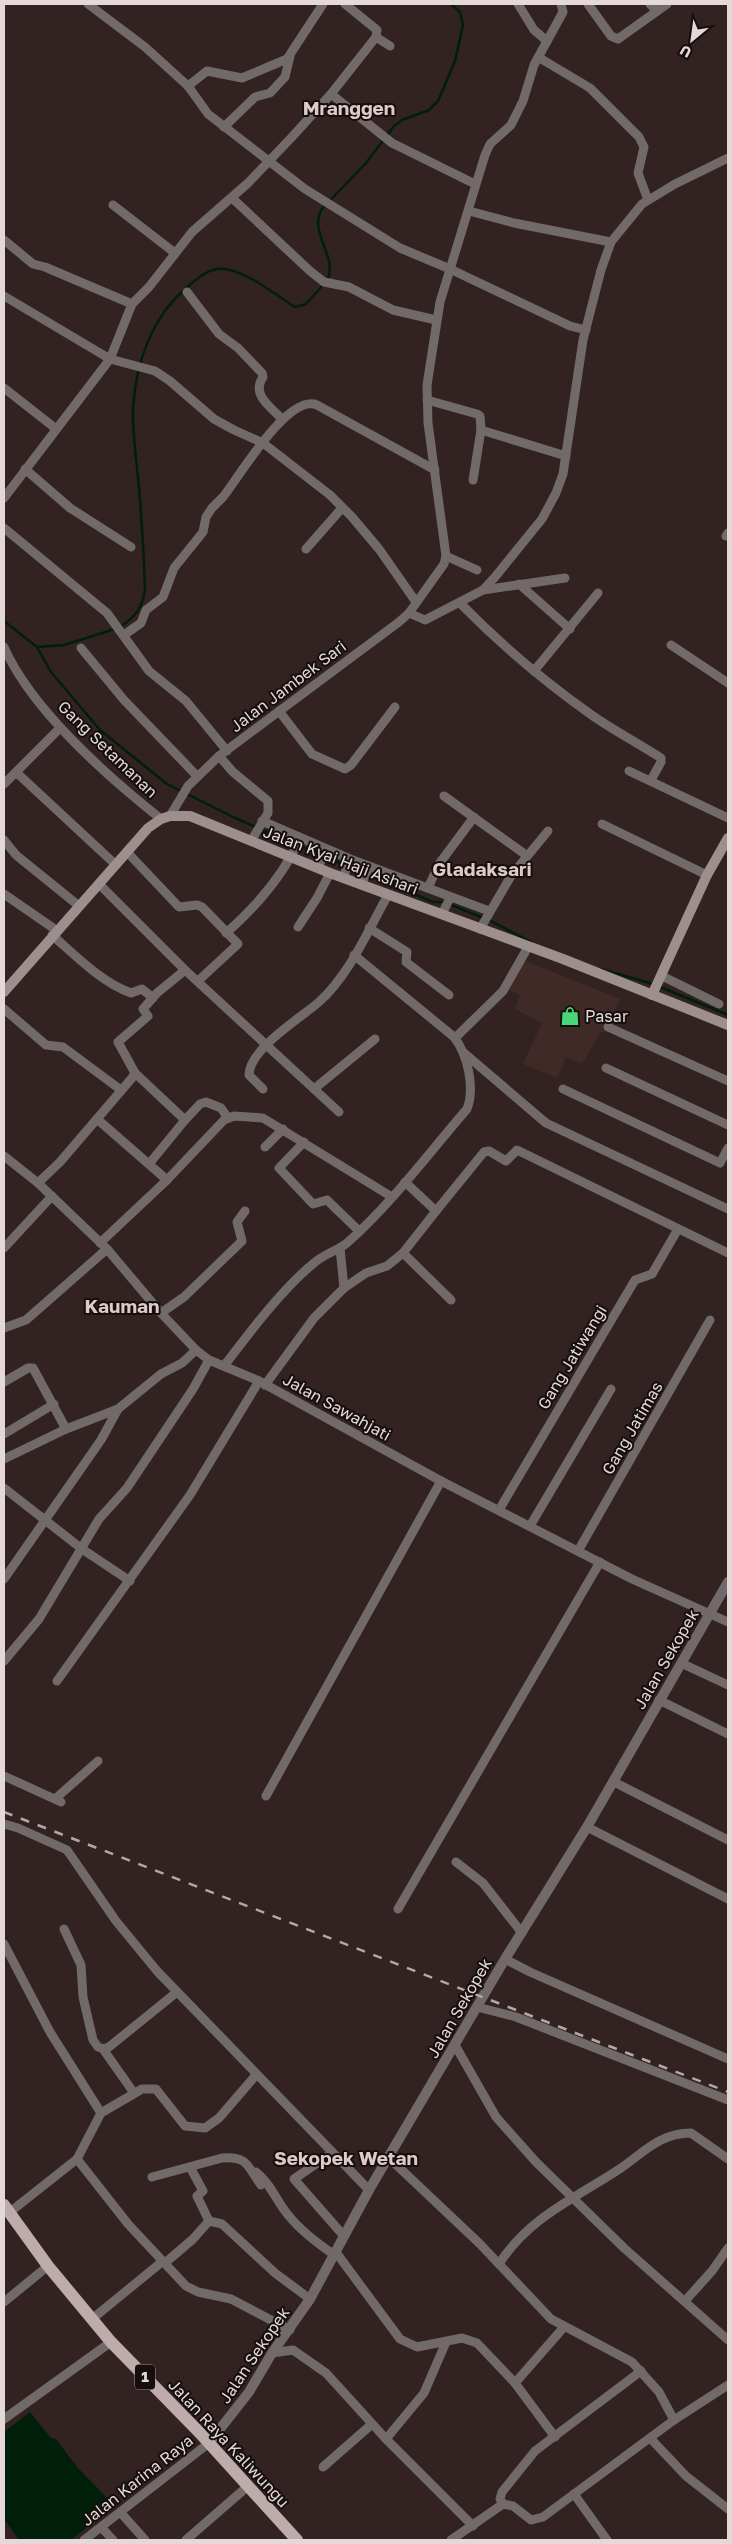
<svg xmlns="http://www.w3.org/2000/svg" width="732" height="2544" font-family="'Golos Text',sans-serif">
<rect width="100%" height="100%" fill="#322221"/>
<path fill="#3f2a28" d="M523,960L620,999L605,1033L601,1032L582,1064L566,1057L557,1078L523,1064L542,1023L515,1009L520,995L509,990Z"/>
<path fill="#001f0a" d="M30,2412L51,2438L56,2439L77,2467L112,2503V2507L71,2540H19L4,2519V2432Z"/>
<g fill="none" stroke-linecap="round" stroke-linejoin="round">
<g stroke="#001f0a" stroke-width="2.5">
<path d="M327,281C339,258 309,234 321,210L366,163L394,126L402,120L429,110L438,101L455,61L463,25L460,12L451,4"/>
<path d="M4,621L37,647L51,672L100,730L167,784L235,818L344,865"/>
<path d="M120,627C135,617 142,609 145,590C144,556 142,522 139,488C137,462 132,434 133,408C136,363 151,319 185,289C197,279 208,267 225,269C250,273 274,294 295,307L306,304L323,285"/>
<path d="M37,647L64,645L115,629"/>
<path d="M349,867L433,902H444"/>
<path d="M449,904L483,918"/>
<path d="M489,920L533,943"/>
<path d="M601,969L653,984"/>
<path d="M658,986L728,1015"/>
</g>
<g stroke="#726969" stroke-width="9">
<path d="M88,4L145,47L188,86L208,114L305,189L400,248L450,269L570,326L586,330"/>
<path d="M518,4L534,30L547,41"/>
<path d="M588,4L611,36L618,39L667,4"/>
<path d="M650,4L657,11"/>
<path d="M376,37L390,46"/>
<path d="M538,57L590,88L639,137L644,147L638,173L648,200"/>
<path d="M188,86L207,71L242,78L287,59L323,4"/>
<path d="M331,94L392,143L475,184"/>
<path d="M224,127L255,97L270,93L285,77L290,56"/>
<path d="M232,198L310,271L324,282L349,287L393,310L436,320"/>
<path d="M113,205L175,253"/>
<path d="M469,211L514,223L611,242"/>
<path d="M4,240L33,264L45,267L132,304"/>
<path d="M187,292L219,334L238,348L262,373L263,377C251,395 270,406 282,419"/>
<path d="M4,296L110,359L155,371L170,381L214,419L234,430L263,443L330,495L352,517L379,549L416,602"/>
<path d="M4,388L55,428"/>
<path d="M427,400L477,414L480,416L481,430L566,456"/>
<path d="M25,469L70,508L131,547"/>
<path d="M473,480L481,430"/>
<path d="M4,498L110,359L132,304L149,287L192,232L248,183L291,138L331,94L376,37L377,30L345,4"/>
<path d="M4,528L107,613L149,671L186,701L227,751"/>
<path d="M726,536L728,533"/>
<path d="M306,549L342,508"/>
<path d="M446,556L477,570"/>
<path d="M519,584L570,629"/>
<path d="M483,590L565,578"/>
<path d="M460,603C501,645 545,682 593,716C615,731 639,744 661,758V762L651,780"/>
<path d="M409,613L425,620L483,590L495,577L542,519L556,493L563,474L583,340L601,270L611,242L642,204L675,184L728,158"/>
<path d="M124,635L141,623L146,610L163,597L174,568L203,532L206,517L212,508L223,497C239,477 288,393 317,405L435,470"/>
<path d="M671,645L728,683"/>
<path d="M4,647C31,709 108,777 161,819"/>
<path d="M81,648L124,700L197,776"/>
<path d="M534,671L598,593"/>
<path d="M279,711L312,754L345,769L351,765L395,707"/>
<path d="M219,756L233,772L268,801V813L251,841"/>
<path d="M629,771L728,818"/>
<path d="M17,773L116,865"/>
<path d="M4,784L60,728"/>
<path d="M444,796L526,855"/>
<path d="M170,816L188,786L219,756L399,622L409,613L444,564L446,556L428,423L427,385L440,302L485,155L490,144L511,125L523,101L534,65L563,12L561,4"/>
<path d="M262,821L350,859L489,911"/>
<path d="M602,824L707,875"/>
<path d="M4,840L16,855L79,906"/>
<path d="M127,852L179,907L197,905L202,907L238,944L198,981"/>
<path d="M318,868L326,849"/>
<path d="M343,878L350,859"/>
<path d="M99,884L185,970L339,1112"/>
<path d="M361,885L369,867"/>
<path d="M428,888L439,864L474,817"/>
<path d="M4,894L56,930"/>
<path d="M442,914L449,900"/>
<path d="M298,927L317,898L330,873"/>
<path d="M369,928L407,952L406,962L449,995"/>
<path d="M480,929L511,876L548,831"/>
<path d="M226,933C256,907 283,875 300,839"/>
<path d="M52,935C76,956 101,982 131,993L142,989L153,998"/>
<path d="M662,976L719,1004"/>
<path d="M4,1009L46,1045L63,1047L121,1090"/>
<path d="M608,1027L728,1081"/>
<path d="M455,1038L503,991L528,947"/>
<path d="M464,1053L546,1123L728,1209"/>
<path d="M606,1068L728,1125"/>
<path d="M135,1073L185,1120L149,1164"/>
<path d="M263,1089L249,1075C249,1049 302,1017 319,1002C350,974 368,930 388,895"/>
<path d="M314,1089L375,1039"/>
<path d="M563,1089L720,1163L728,1148"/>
<path d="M97,1119L167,1180"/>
<path d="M185,1120L200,1104L206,1102L221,1108L228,1118"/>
<path d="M304,1142L279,1168L313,1204L327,1200L359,1231"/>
<path d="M265,1147L283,1129"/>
<path d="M4,1156L38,1183L107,1249L161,1313L196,1350L209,1360L259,1381L441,1481L632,1579L728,1622"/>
<path d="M38,1183L60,1162L132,1078L135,1073L118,1042L148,1016L143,1009L157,993L185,970"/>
<path d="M436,1211L484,1152L489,1151L506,1161L517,1150L728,1253"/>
<path d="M100,1243L167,1180L224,1120L234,1116L263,1118L392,1197"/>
<path d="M4,1248L52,1196"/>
<path d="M340,1248L344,1288"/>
<path d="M403,1253L451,1300"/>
<path d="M161,1313L184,1297L242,1241L237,1222L245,1211"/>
<path d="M4,1328L26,1320L107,1249"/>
<path d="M224,1366C249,1333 283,1288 314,1263C324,1254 337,1251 347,1243C392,1203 428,1154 467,1109C475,1088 468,1055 454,1037L354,955"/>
<path d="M4,1382L28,1368H33L66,1429"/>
<path d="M265,1385L314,1318L344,1288L366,1273L387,1266L403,1253L436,1211L405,1182"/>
<path d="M4,1434L54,1404"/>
<path d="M4,1459L66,1429L118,1409L161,1374L182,1363L196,1350"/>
<path d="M4,1488L82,1549L130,1581"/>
<path d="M499,1510L635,1280L652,1274L678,1229"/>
<path d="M530,1526L611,1389"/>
<path d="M578,1551L710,1320"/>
<path d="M4,1579L101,1440L118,1409"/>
<path d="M4,1661L39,1619L99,1519L127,1488L193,1389L209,1360"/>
<path d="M681,1663L728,1685"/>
<path d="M57,1681L190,1495L259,1381"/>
<path d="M659,1700L728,1734"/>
<path d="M4,1776L61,1802"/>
<path d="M614,1782L728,1840"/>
<path d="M266,1796L441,1481"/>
<path d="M55,1799L98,1761"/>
<path d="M4,1824L18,1828L67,1850L116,1921L157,1971L369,2190"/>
<path d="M587,1827L728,1899"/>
<path d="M456,1862L483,1883L522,1933"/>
<path d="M398,1909L600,1562"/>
<path d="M64,1929L81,1965L83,1997L93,2040L98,2047L104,2049L109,2047L177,1992"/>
<path d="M4,1944L50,2032L101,2113"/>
<path d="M505,1959L530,1972L728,2059"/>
<path d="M477,2007L516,2017L728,2100"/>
<path d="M455,2045L496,2117L536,2162L624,2248L728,2340"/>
<path d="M103,2049L134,2093"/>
<path d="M332,2153L294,2179L343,2235"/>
<path d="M388,2157L480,2244L551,2319L632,2362L659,2392L674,2420"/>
<path d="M77,2159L128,2224L186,2286L198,2292L231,2299L290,2330"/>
<path d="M190,2167L203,2191L197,2196L209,2221"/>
<path d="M256,2172C272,2185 276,2201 289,2216C301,2231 317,2243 333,2254"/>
<path d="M152,2177L222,2158C248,2156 247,2166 261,2185"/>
<path d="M10,2212L77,2159L101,2113L142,2089H156L185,2126L205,2128L219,2118L256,2075"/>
<path d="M335,2251L400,2339L417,2347L462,2338L477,2343L515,2383L555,2437"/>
<path d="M165,2263L193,2239L209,2221L222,2224L275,2273L310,2299"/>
<path d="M499,2264C529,2217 576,2198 621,2168C644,2152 660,2133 691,2133L728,2159"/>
<path d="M685,2301L712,2271L728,2248"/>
<path d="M4,2302L48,2266"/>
<path d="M92,2319L163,2261"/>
<path d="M272,2353L293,2350L326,2373L386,2439L473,2526"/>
<path d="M515,2383L564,2327"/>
<path d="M4,2419L111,2342"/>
<path d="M650,2438L686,2476L728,2509"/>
<path d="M386,2439L424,2393L446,2342"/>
<path d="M323,2467L372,2424"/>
<path d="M574,2494L607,2540"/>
<path d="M503,2504L500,2499L502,2492L535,2451L641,2371"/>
<path d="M121,2513L145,2540"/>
<path d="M101,2527L113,2540"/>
<path d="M84,2540L209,2443"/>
<path d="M186,2540L248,2486"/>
<path d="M451,2540L503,2504L513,2506L531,2520L543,2517L674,2420L728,2385"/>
</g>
<path stroke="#726969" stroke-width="10" d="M209,2443L249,2392L272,2353L310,2299L369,2190L505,1959L587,1827L728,1582"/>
<g stroke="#9d8f8e" stroke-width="10">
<path d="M4,992L148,828L161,819L170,816H190L330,873L563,959L728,1025"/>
<path d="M652,995L707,875L728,838"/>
</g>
<path stroke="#bdacab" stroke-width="12" d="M4,2205L48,2266L111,2342L199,2432L297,2540"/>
<path stroke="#b4a8a7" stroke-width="2.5" stroke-dasharray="9 9" stroke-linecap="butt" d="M4,1812L728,2092"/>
</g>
<defs>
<g id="shop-bare" transform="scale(1.5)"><path d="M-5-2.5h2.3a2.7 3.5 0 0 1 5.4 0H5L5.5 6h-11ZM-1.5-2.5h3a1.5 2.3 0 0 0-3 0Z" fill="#49d778" stroke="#150e0d" stroke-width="2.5" paint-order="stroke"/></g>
</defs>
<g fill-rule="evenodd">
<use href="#shop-bare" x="570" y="1016"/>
</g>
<g text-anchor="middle" stroke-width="4" stroke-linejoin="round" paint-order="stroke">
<rect fill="#150e0d" stroke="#a69c9b" stroke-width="1" x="135" y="2364.5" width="20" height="25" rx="4"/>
<g font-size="15" font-weight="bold" fill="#e4d9d8">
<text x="145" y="2382">1</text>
</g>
<g font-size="16" fill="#e4d9d8" stroke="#150e0d">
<text transform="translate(288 686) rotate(-37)" y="6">Jalan Jambek Sari</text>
<text transform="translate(108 749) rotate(44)" y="6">Gang Setamanan</text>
<text transform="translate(341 860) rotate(21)" y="6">Jalan Kyai Haji Ashari</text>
<text transform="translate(572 1357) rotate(-59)" y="6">Gang Jatiwangi</text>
<text transform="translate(337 1407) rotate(29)" y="6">Jalan Sawahjati</text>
<text transform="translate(632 1428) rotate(-60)" y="6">Gang Jatimas</text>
<text transform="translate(666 1659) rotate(-60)" y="6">Jalan Sekopek</text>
<text transform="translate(459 2008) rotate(-60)" y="6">Jalan Sekopek</text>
<text transform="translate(254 2355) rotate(-56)" y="6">Jalan Sekopek</text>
<text transform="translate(229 2443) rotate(47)" y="6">Jalan Raya Kaliwungu</text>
<text transform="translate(137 2480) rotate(-38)" y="6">Jalan Karina Raya</text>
</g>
<g font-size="16" fill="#e4d9d8" stroke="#150e0d" text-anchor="start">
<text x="585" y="1022">Pasar</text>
</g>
<g font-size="19" font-weight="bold" fill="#ddc9c7" stroke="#150e0d">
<text x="349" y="115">Mranggen</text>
<text x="482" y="876">Gladaksari</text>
<text x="122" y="1313">Kauman</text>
<text x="346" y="2165">Sekopek Wetan</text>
</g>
</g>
<rect width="732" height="2544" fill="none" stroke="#e4d9d8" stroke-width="10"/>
<g transform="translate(692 40) rotate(209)" stroke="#150e0d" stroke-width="4" paint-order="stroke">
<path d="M0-4L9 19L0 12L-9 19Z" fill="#e4d9d8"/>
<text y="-8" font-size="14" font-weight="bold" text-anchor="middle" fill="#e4d9d8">U</text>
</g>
</svg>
